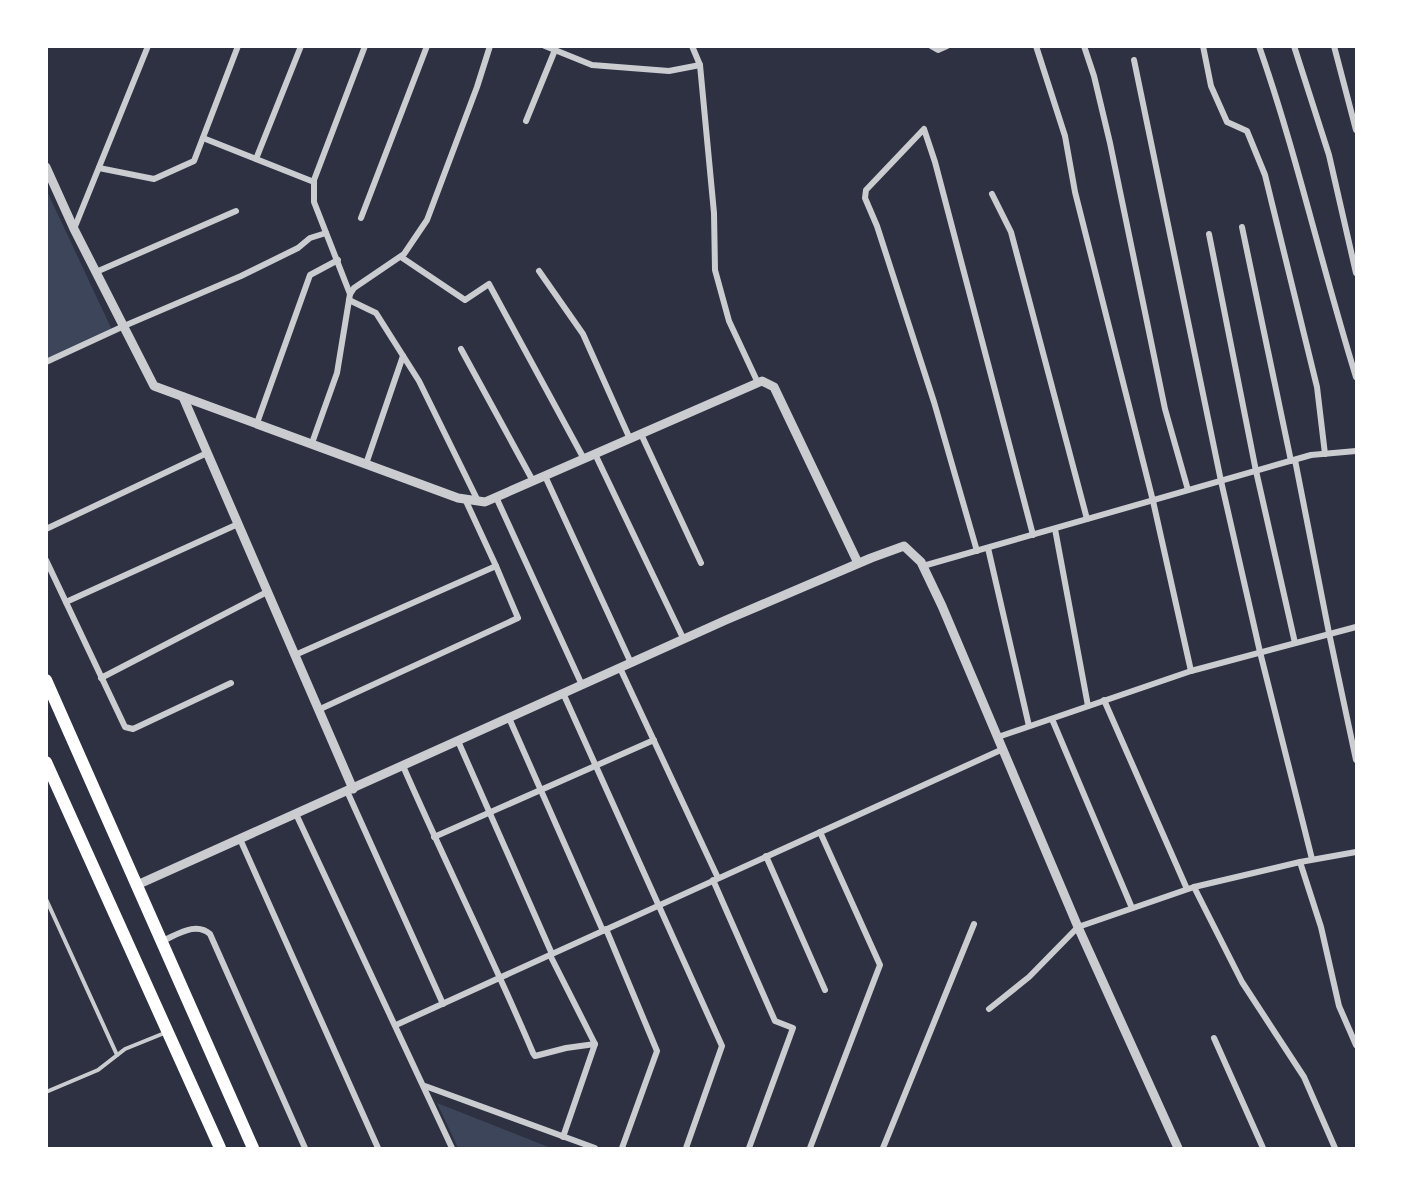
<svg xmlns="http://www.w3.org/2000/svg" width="1403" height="1195" font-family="'Times New Roman',serif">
<rect width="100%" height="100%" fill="#2d3142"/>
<g fill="#3c4559">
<path d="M46,189L112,330L46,360Z"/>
<path d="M437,1103L551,1148H458Z"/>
</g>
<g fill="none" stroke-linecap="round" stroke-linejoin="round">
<g stroke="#caccd0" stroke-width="4">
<path d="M46,899L117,1055"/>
<path d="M46,1092L98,1070L125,1049L167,1032"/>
</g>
<g stroke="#caccd0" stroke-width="6">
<path d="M545,46L592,65L669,71L700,65"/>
<path d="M692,46L700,65L714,213L715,270L729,321L758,383"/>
<path d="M931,46L938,50L947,46"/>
<path d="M1036,46L1065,136L1075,192L1153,501L1191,671"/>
<path d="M1084,46L1094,76L1110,143L1165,409L1188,490"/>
<path d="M1203,46L1211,86L1227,122L1247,131L1265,175L1317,387L1325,454"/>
<path d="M1259,46C1297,155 1322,268 1356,377"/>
<path d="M1294,46L1329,155L1356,273"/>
<path d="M1334,46L1356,130"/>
<path d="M1134,60L1221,481L1260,652L1312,859"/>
<path d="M526,121L555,50"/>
<path d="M203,138L314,182"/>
<path d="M256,159L301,46"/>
<path d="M99,168L154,179L194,161L238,46"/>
<path d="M992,194L1011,232L1087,519"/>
<path d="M361,218L427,46"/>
<path d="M1242,227L1291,461"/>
<path d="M74,229L148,46"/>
<path d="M1209,234L1256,471L1295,643"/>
<path d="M401,257L465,300L489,284L584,459"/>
<path d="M539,271L583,334L630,439"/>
<path d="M96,272L236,211"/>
<path d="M350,294L314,202V180L365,46"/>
<path d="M349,300L376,313L419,381L478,501"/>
<path d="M461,349L533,481"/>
<path d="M46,362L124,326L241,276L298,248L310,238L326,233"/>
<path d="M257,423L310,275L338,260"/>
<path d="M641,434L701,563"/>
<path d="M312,443L337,373L350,294L354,288L404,254L427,220L477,87L490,46"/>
<path d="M595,454L684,640"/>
<path d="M1295,460L1329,633L1356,760"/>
<path d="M366,464L403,356"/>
<path d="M545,476L631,663"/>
<path d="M496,497L582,685"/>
<path d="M46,529L207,453"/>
<path d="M1055,529L1088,706"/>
<path d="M988,548L1029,726"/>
<path d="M977,551L934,402L877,226L865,198L866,190L924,129L935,162L1033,535"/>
<path d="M46,560L125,727L133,729L231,683"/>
<path d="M923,566L1311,455L1356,451"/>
<path d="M66,602L238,524"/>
<path d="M295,655L496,566L465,499"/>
<path d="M620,668L718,878"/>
<path d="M101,678L267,592"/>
<path d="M563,693L722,1046L686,1148"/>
<path d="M1104,700L1187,889"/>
<path d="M318,710L518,618L496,566"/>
<path d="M509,718L603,931"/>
<path d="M1052,719L1132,908"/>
<path d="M998,737L1191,671L1356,627"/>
<path d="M458,741L552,954"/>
<path d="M403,766C445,862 492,956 533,1053L535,1056L539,1055L566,1048L595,1044"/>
<path d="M347,791L443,1004"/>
<path d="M296,814L452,1148"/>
<path d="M434,837L654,740"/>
<path d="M240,839L378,1148"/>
<path d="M766,856L825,990"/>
<path d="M1300,862L1321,927L1339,1006L1356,1045"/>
<path d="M713,880L775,1021L793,1028L749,1148"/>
<path d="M1194,887L1242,982L1304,1077L1335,1148"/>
<path d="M606,929L657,1051L622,1148"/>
<path d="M162,941C177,935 196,921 210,934L305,1148"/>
<path d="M550,955L595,1044L563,1137"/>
<path d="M989,1009L1029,977L1078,927L1194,887L1300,862L1356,852"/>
<path d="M396,1025L1003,749"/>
<path d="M1214,1038L1263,1148"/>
<path d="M425,1086L595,1148"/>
<path d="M810,1148L880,965L820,832"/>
<path d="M883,1148L974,924"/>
</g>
<g stroke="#caccd0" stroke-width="9">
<path d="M46,167L74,229L154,386L458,498L485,502L762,381L774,387L858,563"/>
<path d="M183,397L353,789"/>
<path d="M137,885L726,620L871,558L904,546L921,562L942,606L1078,927L1178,1148"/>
</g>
<g stroke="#fff" stroke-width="12">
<path d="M46,680L253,1148"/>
<path d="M46,762L220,1148"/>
</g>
</g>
<rect width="1403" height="1195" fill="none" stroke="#ffffff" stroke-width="96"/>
</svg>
